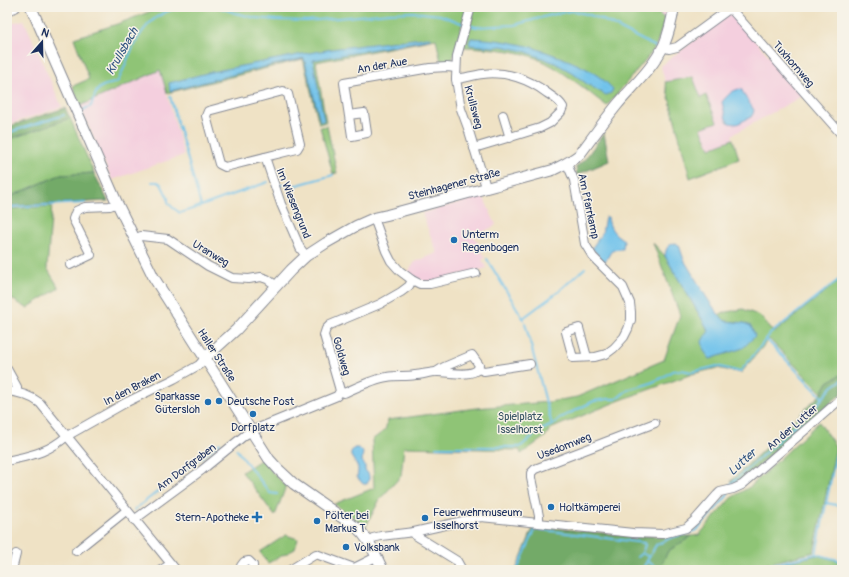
<svg xmlns="http://www.w3.org/2000/svg" width="849" height="577" font-family="Pangolin,sans-serif">
<rect width="100%" height="100%" fill="#f7f3e8"/>
<filter id="ink" filterUnits="userSpaceOnUse"><feTurbulence type="fractalNoise" baseFrequency=".025" numOctaves="2"/><feDisplacementMap in="SourceGraphic" scale="8" xChannelSelector="R" yChannelSelector="G"/><feConvolveMatrix kernelMatrix="1 2 1 2 8 2 1 2 1" color-interpolation-filters="sRGB"/></filter>
<filter id="wash" filterUnits="userSpaceOnUse"><feTurbulence type="fractalNoise" baseFrequency=".012" numOctaves="4" result="noise"/><feDisplacementMap in="SourceGraphic" scale="16" xChannelSelector="R" yChannelSelector="G"/><feGaussianBlur stdDeviation="0.9" result="paint"/><feColorMatrix in="noise" values="0 0 0 0 0 0 0 0 0 0 0 0 0 0 0 0 0 1.4 0 .05"/><feComposite in="paint" operator="in"/></filter>
<g filter="url(#wash)">
<rect width="100%" height="100%" fill="#efe2c5"/>
<g fill="#f4cfde" fill-rule="evenodd">
<path d="M651,7H667L665,19Z"/>
<path d="M730,13L804,95L732,135L733,139L710,149L701,128L717,122L706,95L701,98L693,77L665,82L661,66ZM742,90L744,95L728,123L726,119L722,102L727,96Z"/>
<path d="M24,20L62,107L7,125V24Z"/>
<path d="M160,70L184,155L112,180L80,106Z"/>
<path d="M483,196L496,225L474,237L478,243L477,244L485,258L482,260L487,268L430,282L423,281L417,279L408,272L415,262L437,253L422,213Z"/>
</g>
<g fill="#8fc476" stroke="#557a6a">
<path d="M162,7H467L452,61L441,62L436,39L316,62L326,122L319,124L303,59L167,93L160,70L80,106L73,86L89,79L74,38L120,23Z"/>
<path d="M475,7H504L505,9L508,7H651L665,19L657,43L652,52L607,106C581,87 556,63 524,54C504,49 484,48 464,47Z"/>
<path d="M693,77L701,98L706,95L717,122L701,128L710,148L733,139L739,159L690,178L665,82Z"/>
<path d="M70,118L94,173L60,175L7,198V140Z"/>
<path d="M327,126L337,173L333,174L320,127Z"/>
<path d="M52,206L47,268L59,288L27,308L10,298L12,270H7V207L9,209Z"/>
<path d="M653,243L665,256L709,331L744,323L725,321L719,315L722,313L743,309L760,316L774,333L842,278V374L828,382L822,393L769,339L741,373L717,368L692,374L618,401L550,429L545,437L521,454L520,450L404,447L401,476L380,499L366,526L334,504L374,488L372,440L385,430L388,420L476,408L549,402L577,397L664,360L680,315Z"/>
<path d="M819,422L836,447L814,552L742,570H665L660,567L668,551L692,536L699,535L731,498L751,486Z"/>
<path d="M262,459L273,473L286,486L275,516L242,472Z"/>
<path d="M286,535L298,539L295,549L268,563L260,552Z"/>
<path d="M817,555L842,562V570H757Z"/>
</g>
<g fill="#73aa67" stroke="#476c62">
<path d="M65,108L70,118L7,140V127Z"/>
<path d="M604,133L609,161L577,175L576,167L585,159Z"/>
<path d="M94,173L108,201L10,206L7,203V198L60,175Z"/>
<path d="M842,374V393L739,484L731,481L822,393L828,382Z"/>
<path d="M534,526L633,536H692L668,551L659,570H516Z"/>
</g>
<g fill="#6fc2eb" stroke="#4578a4">
<path d="M431,37V39L313,60L324,121H320L304,58L247,71L170,91L169,83L211,72L303,54L339,48Z"/>
<path d="M471,38C489,39 506,41 523,45C530,46 537,49 543,51C568,60 595,69 613,89L611,93L606,95L587,84L571,72L555,63L524,51L501,46L495,47L470,45L469,43Z"/>
<path d="M739,89L742,90L744,95L754,110L753,114L751,117L737,124L729,123L726,119L722,102C727,96 731,91 739,89Z"/>
<path d="M605,217H608C609,228 614,234 624,240L623,249C620,249 615,249 612,251C609,253 608,259 604,262L596,253L592,248L602,233Z"/>
<path d="M675,243L679,245L684,260L707,298L719,315L725,321L744,323L751,326L755,336L743,348L710,359L704,351L702,341L709,331L665,256C666,249 667,245 675,243Z"/>
<path d="M354,448H358L363,451L362,461L365,466V470C370,475 370,478 367,484H363L357,477C360,465 356,465 351,456V452Z"/>
</g>
<g fill="none" stroke-linecap="round" stroke-linejoin="round">
<g stroke="#6fc2eb" stroke-width="2">
<path d="M219,7L235,13L256,18L276,20L307,21L389,13L413,12L440,15L464,24"/>
<path d="M469,25L476,27L514,25L551,15L571,11L587,14L601,19L658,48"/>
<path d="M170,96L201,206L268,182"/>
<path d="M83,110L91,106C94,99 95,89 103,86C109,83 111,86 118,81C122,73 125,66 128,58C139,32 154,10 184,7"/>
<path d="M7,133L64,115"/>
<path d="M152,182H158L161,184L168,198V202L172,207L180,213L201,206"/>
<path d="M279,185H297L333,175"/>
<path d="M7,205L9,207L85,203"/>
<path d="M487,259L524,320"/>
<path d="M523,318L558,292L585,268"/>
<path d="M525,323L552,425"/>
<path d="M766,339L823,398"/>
<path d="M436,447H520L539,431L552,425L560,418L594,401L608,399H616L619,397L625,392L630,389L648,384L662,378L672,371L681,370L692,372L717,366L740,372L770,334L842,277"/>
<path d="M236,449L270,493L277,494"/>
<path d="M729,488L731,484L813,409L833,386L842,380"/>
<path d="M826,503L842,506"/>
<path d="M134,510L220,443"/>
<path d="M642,553L649,557"/>
<path d="M816,554L836,454"/>
<path d="M647,561L661,570"/>
<path d="M63,566L65,570"/>
<path d="M517,570L534,532L536,529L644,543L645,545L642,553L637,557"/>
<path d="M642,570L656,545L670,538L697,530L727,496L728,492"/>
<path d="M750,570L816,554L842,561"/>
</g>
</g>
</g>
<g filter="url(#ink)">
<g fill="none" stroke-linecap="round" stroke-linejoin="round">
<g stroke="#858892" stroke-width="10">
<g id="minor">
<path d="M471,7L457,56L456,79L461,109L468,128L486,187"/>
<path d="M730,8L842,135"/>
<path d="M663,47L669,49L677,47L732,7"/>
<path d="M456,79C465,78 474,75 483,74C506,71 529,79 547,93C553,97 560,101 563,107L561,112L550,123L540,128L474,148"/>
<path d="M283,91L288,94L300,144L297,149L225,167L219,164L206,116L208,111Z"/>
<path d="M349,115L364,113L367,133L352,136L344,83L430,68L447,67L456,68"/>
<path d="M503,115L510,138"/>
<path d="M265,157L281,204L300,248L306,256"/>
<path d="M567,164L574,180L585,244L593,257L623,287L630,303L631,312V320L628,329L624,337L614,348L606,354L595,357L573,358L566,332L579,328L587,357"/>
<path d="M374,218L386,251L391,261L400,271L412,280L420,284H430L476,273"/>
<path d="M134,239L141,236L168,239L208,266L232,278L249,279L261,277L267,279L277,286"/>
<path d="M70,265L91,255L73,219L76,211L85,207L110,206L117,203"/>
<path d="M7,369L17,387V392"/>
<path d="M478,369L484,371L530,364"/>
<path d="M436,372L444,367L472,355L479,365L478,369"/>
<path d="M7,391C20,392 29,395 40,403L176,570"/>
<path d="M340,391L344,393C358,387 373,379 387,377C397,375 406,377 415,375C422,375 429,372 436,372C447,371 470,378 478,369"/>
<path d="M7,461C32,455 47,453 67,436L127,402L174,379L199,365L205,358"/>
<path d="M134,520L202,470L245,435L256,429L337,396L340,391L339,387L324,335L326,329L330,325L380,304L401,292L409,286L412,280"/>
<path d="M539,523V516L531,478V473L535,469L655,423"/>
<path d="M414,532L415,535L457,561L462,570"/>
<path d="M369,541L373,538L381,536L414,532L481,517L633,533L662,534L686,528L695,520L717,495L720,492L733,489L742,485L842,398"/>
<path d="M76,551L127,510"/>
<path d="M12,570L16,554"/>
<path d="M161,570L171,564"/>
<path d="M241,570V566L244,562L249,561L253,565V570"/>
<path d="M290,570L316,554L354,568L376,557"/>
</g>
</g>
<g stroke="#858892" stroke-width="12">
<g id="tertiary">
<path d="M31,7L117,203L154,278L269,459L279,470L294,484L357,528C370,539 375,555 383,570"/>
<path d="M7,10L15,7"/>
<path d="M205,358L236,330L291,270L306,256L326,243L356,226L374,218L387,215L553,170C563,165 572,161 580,154C592,138 604,121 617,105C633,86 653,68 664,45C669,33 672,20 674,7"/>
</g>
</g>
<use href="#minor" stroke="#fff" stroke-width="8"/>
<use href="#tertiary" stroke="#fff" stroke-width="10"/>
</g>
</g>
<g fill="#1f6fb2" stroke="#f7f3e8" stroke-width="1.5">
<circle cx="454" cy="240" r="4"/>
<circle cx="219" cy="401" r="4"/>
<circle cx="208" cy="402" r="4"/>
<circle cx="253" cy="414" r="4"/>
<circle cx="551" cy="507" r="4"/>
<path d="M255 511h4v4h4v4h-4v4h-4v-4h-4v-4h4z"/>
<circle cx="425" cy="518" r="4"/>
<circle cx="317" cy="521" r="4"/>
<circle cx="346" cy="547" r="4"/>
</g>
<g text-anchor="middle" stroke-width="3" stroke-linejoin="round" paint-order="stroke">
<g font-size="11" fill="#1b2f5e" stroke="#f7f3e8">
<text transform="translate(794 64) rotate(49)" y="4">Tuxhornweg</text>
<text transform="translate(382 65) rotate(-10)" y="4">An der Aue</text>
<text transform="translate(474 107) rotate(75)" y="4">Krullsweg</text>
<text transform="translate(454 184) rotate(-15)" y="4">Steinhagener Straße</text>
<text transform="translate(294 203) rotate(68)" y="4">Im Wiesengrund</text>
<text transform="translate(589 206) rotate(78)" y="4">Am Pfarrkamp</text>
<text transform="translate(211 253) rotate(31)" y="4">Uranweg</text>
<text transform="translate(217 355) rotate(57)" y="4">Haller Straße</text>
<text transform="translate(342 356) rotate(74)" y="4">Goldweg</text>
<text transform="translate(132 388) rotate(-27)" y="4">In den Braken</text>
<text transform="translate(792 427) rotate(-41)" y="4">An der Lutter</text>
<text transform="translate(564 446) rotate(-21)" y="4">Usedomweg</text>
<text transform="translate(186 467) rotate(-37)" y="4">Am Dorfgraben</text>
</g>
<g font-size="11" fill="#1b2f5e" stroke="#f7f3e8" text-anchor="start">
<text x="462" y="238">Unterm<tspan x="462" dy="13">Regenbogen</tspan></text>
<text x="200" y="400" text-anchor="end">Sparkasse<tspan x="200" dy="13">Gütersloh</tspan></text>
<text x="227" y="405">Deutsche Post</text>
<text x="253" y="431" text-anchor="middle">Dorfplatz</text>
<text x="559" y="511">Holtkämperei</text>
<text x="433" y="516">Feuerwehrmuseum<tspan x="433" dy="13">Isselhorst</tspan></text>
<text x="325" y="519">Pölter bei<tspan x="325" dy="13">Markus T</tspan></text>
<text x="249" y="521" text-anchor="end">Stern-Apotheke</text>
<text x="354" y="551">Volksbank</text>
</g>
<g font-size="11" fill="#385464" stroke="#f7f3e8">
<text x="520" y="420">Spielplatz<tspan x="520" dy="13">Isselhorst</tspan></text>
</g>
<g font-size="12" font-style="italic" fill="#305481" stroke="#f7f3e8">
<text transform="translate(122 51) rotate(-60)" y="4">Krullsbach</text>
<text transform="translate(742 462) rotate(-42)" y="4">Lutter</text>
</g>
</g>
<rect width="849" height="577" fill="none" stroke="#f7f3e8" stroke-width="24"/>
<g transform="translate(42 42) rotate(20)" stroke="#f7f3e8" stroke-width="3" paint-order="stroke">
<path d="M0-3L7 15L0 10L-7 15Z" fill="#1b2f5e"/>
<text y="-6" font-size="11" font-weight="bold" text-anchor="middle" fill="#1b2f5e">N</text>
</g>
</svg>
